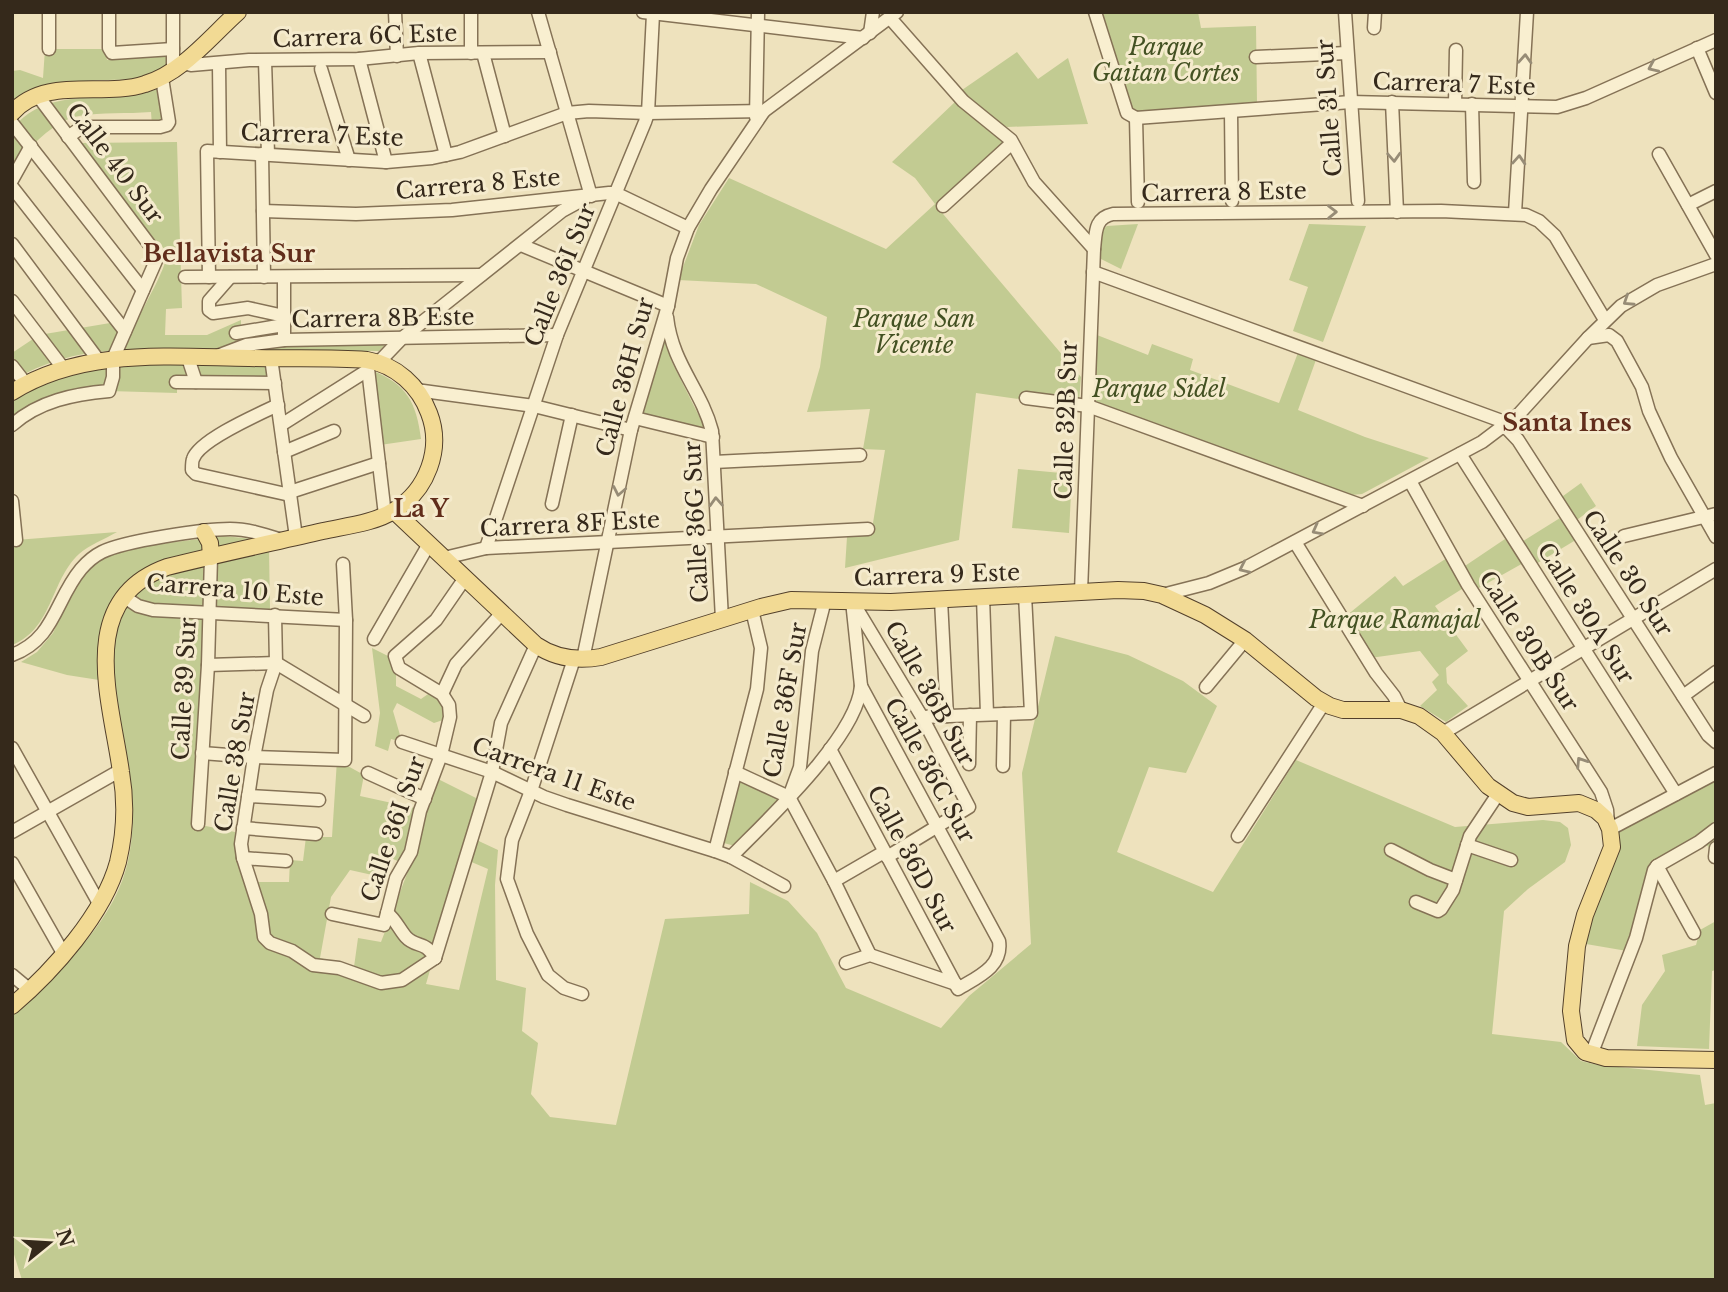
<svg xmlns="http://www.w3.org/2000/svg" width="1728" height="1292" font-family="'Libre Baskerville',serif">
<rect width="100%" height="100%" fill="#eee2bd"/>
<g fill="#c2cb92" fill-rule="evenodd">
<path d="M1101,12H1198L1201,28L1256,26L1257,103L1139,112L1132,109Z"/>
<path d="M45,49H105L107,60L167,54L169,67C144,85 109,77 79,82C57,86 34,97 12,105V71L20,70L43,78Z"/>
<path d="M1017,52L1038,79L1068,58L1088,124L1007,127L976,108L962,90Z"/>
<path d="M159,88L165,126H152L151,112C127,114 102,112 79,116C55,119 25,151 12,170V129C40,94 81,99 122,95C135,94 147,94 159,88Z"/>
<path d="M956,101L1007,143L938,208L1081,377L1079,402L1026,400L976,393L959,540L845,568L847,537L871,535L885,450L863,449L870,409L807,412L820,367L827,317L756,284L678,280L699,225L729,178L886,249L935,204L915,178L892,162Z"/>
<path d="M177,142L182,308L166,309L165,335H207L241,320V338L393,336L379,351L121,349C130,332 165,272 166,258C166,249 161,244 154,240L80,143Z"/>
<path d="M1138,224L1121,269L1099,258L1103,229L1107,226Z"/>
<path d="M1309,224L1366,226L1323,342L1293,331L1308,287L1289,280Z"/>
<path d="M116,322L118,330L111,351C76,353 43,362 12,381V353L39,335Z"/>
<path d="M663,333L672,362L705,428L640,413Z"/>
<path d="M1097,335L1148,355L1152,344L1193,359L1190,370L1279,403L1299,350L1317,357L1298,410L1365,437L1429,458L1362,494L1351,495L1145,423L1097,402L1094,398Z"/>
<path d="M268,362L269,382H177V393L109,391L74,395L12,425V400C87,352 183,363 268,362Z"/>
<path d="M371,370C407,384 416,402 421,439L380,445Z"/>
<path d="M1018,469L1072,474L1069,533L1012,528Z"/>
<path d="M1581,483L1596,506L1574,522L1584,535L1531,567L1527,561L1477,589L1473,582L1435,606L1468,651L1446,668L1447,683L1468,706L1446,722L1420,706L1437,690L1432,682L1439,675L1420,651L1370,658L1346,616L1395,576L1403,586L1447,558L1456,572L1505,539L1512,548L1560,518L1552,504Z"/>
<path d="M12,500L16,540L117,532C105,539 89,545 79,554C50,581 53,629 12,645Z"/>
<path d="M223,536L265,540L161,562C103,585 100,625 99,680L67,675L21,662L37,652L53,633L78,579L104,555L144,546Z"/>
<path d="M269,549L270,609L215,610L216,561Z"/>
<path d="M208,564L196,824L235,832L237,854L246,882H289L290,860L303,861L306,837H332L337,760L364,775L360,796L424,810L438,779L480,800L468,836L498,850L495,885L496,980L526,988L522,1031L538,1043L531,1094L550,1117L616,1125L665,919L749,914L750,882L788,901L817,933L846,988L941,1028L969,996L1031,944L1022,773L1055,636L1128,655L1183,681L1217,706L1186,773L1149,767L1117,852L1213,892L1296,760L1455,827L1543,820L1560,822L1568,828L1571,845L1565,862L1528,889L1504,911L1492,1034L1561,1042L1581,1061L1598,1065L1700,1075L1705,1105L1716,1103V1280H22L12,1248V1014C55,976 110,927 126,869C134,840 134,809 130,779C124,725 97,665 124,613C128,605 133,596 139,591C160,575 183,571 208,564ZM383,855L410,866L381,942L358,938L354,967L320,958L331,897L350,870L377,876ZM462,858L488,869L459,990L426,984Z"/>
<path d="M372,648L392,658L396,670V686L421,699L431,692L444,703L446,719L434,723L397,703L393,711L402,742L391,739L388,751L375,746L380,713Z"/>
<path d="M1716,777V855L1700,838L1658,862L1627,951L1586,944L1617,831Z"/>
<path d="M739,778L780,799L735,846L720,842Z"/>
<path d="M1716,921V970L1712,971L1709,1049L1637,1046L1642,1005L1665,971L1662,955L1696,945L1700,930Z"/>
</g>
<g fill="none" stroke-linecap="round" stroke-linejoin="round">
<g stroke="#857256" stroke-width="15">
<g id="minor">
<path d="M49,12V49"/>
<path d="M109,12V48L112,53L173,49"/>
<path d="M173,12V70"/>
<path d="M395,12L397,56"/>
<path d="M471,12V53"/>
<path d="M538,12L591,196"/>
<path d="M643,12L863,38"/>
<path d="M1095,12L1127,113L1136,118"/>
<path d="M1345,12L1358,201"/>
<path d="M890,18L963,101L1011,140L1034,182L1094,249"/>
<path d="M1374,28L1375,12"/>
<path d="M870,33L873,12"/>
<path d="M1697,48L1716,93"/>
<path d="M419,53L446,155"/>
<path d="M483,53L505,136"/>
<path d="M1256,57L1347,53"/>
<path d="M359,59L386,162"/>
<path d="M265,61L268,154"/>
<path d="M182,63L191,65L249,60L359,59L419,53L550,52"/>
<path d="M219,64L220,152"/>
<path d="M321,69L349,160"/>
<path d="M1392,102L1397,212"/>
<path d="M1455,104L1456,50"/>
<path d="M1472,104L1474,182"/>
<path d="M1231,112L1232,201"/>
<path d="M756,117L758,12"/>
<path d="M1136,118L1351,102L1557,107L1586,98L1716,40"/>
<path d="M1136,118L1138,202"/>
<path d="M12,123L143,290"/>
<path d="M68,137L82,127H160L167,125L169,122L162,78"/>
<path d="M262,154L264,277"/>
<path d="M1659,154L1716,255"/>
<path d="M12,180L31,146"/>
<path d="M12,187L125,331"/>
<path d="M1688,205L1716,191"/>
<path d="M943,206L1012,143"/>
<path d="M263,211L356,214L452,210L609,193H615L688,228"/>
<path d="M1515,213L1527,12"/>
<path d="M12,244L99,361"/>
<path d="M521,245L668,306"/>
<path d="M1093,272L1499,420L1518,440L1708,735L1716,742"/>
<path d="M185,277L481,275"/>
<path d="M209,277L207,151L386,162L432,158L460,152L567,113L589,111L648,113L764,111"/>
<path d="M230,277L209,301V310L213,313L248,308L284,316"/>
<path d="M284,277V340"/>
<path d="M12,301L63,368"/>
<path d="M667,317C672,364 701,389 712,431L722,619"/>
<path d="M236,333L284,325"/>
<path d="M1588,338L1609,335L1617,341L1642,387L1649,411L1671,458L1716,537"/>
<path d="M217,356L246,345L284,340L557,335"/>
<path d="M188,358L196,382"/>
<path d="M271,358L296,537"/>
<path d="M367,360L385,515"/>
<path d="M379,362L401,339L562,211L584,199"/>
<path d="M12,366L26,384"/>
<path d="M176,382L275,383"/>
<path d="M416,390L534,406L631,430"/>
<path d="M1026,398L1088,406L1363,506"/>
<path d="M278,405C259,414 199,440 193,459C192,461 192,467 192,470L196,474L290,495"/>
<path d="M635,418L713,437"/>
<path d="M12,425C39,401 74,394 109,391L113,377V359L158,256L38,96"/>
<path d="M281,425L368,370"/>
<path d="M284,452L334,431"/>
<path d="M1460,454L1676,794"/>
<path d="M714,462L860,455"/>
<path d="M1410,481L1468,585L1601,792L1607,810L1608,823"/>
<path d="M290,492L379,463"/>
<path d="M12,501L16,540"/>
<path d="M552,504L572,415"/>
<path d="M1624,536L1716,514"/>
<path d="M1295,542L1376,673L1394,696L1401,710"/>
<path d="M486,548L557,335L645,122L648,113L653,14"/>
<path d="M444,558L486,548L868,529"/>
<path d="M1081,592L1094,249C1096,233 1094,218 1113,214L1441,211L1526,215L1539,221L1555,236L1605,320"/>
<path d="M1162,595L1209,583L1245,568L1482,442L1519,414L1588,338L1621,306L1657,285L1716,264"/>
<path d="M123,596L138,606L153,610L346,620"/>
<path d="M983,597L987,714"/>
<path d="M825,600L812,651L800,767L789,797L834,881L870,955"/>
<path d="M941,600L947,716"/>
<path d="M854,604L922,717L969,807L887,857"/>
<path d="M275,615L276,663L267,690L254,757L241,844L243,858L261,914L264,937L270,943L292,951L313,965L339,968L381,983L402,980L435,958"/>
<path d="M374,639L429,544"/>
<path d="M12,655C55,639 55,600 81,569C87,562 94,556 102,552C124,541 204,529 230,529C248,529 266,535 282,540"/>
<path d="M574,659L531,791L512,840L507,879L527,934L548,975L564,988L582,994"/>
<path d="M583,659L631,430L668,306L677,258L688,228L711,189L764,111L897,12"/>
<path d="M208,665L276,663L364,716"/>
<path d="M1206,687L1245,640"/>
<path d="M442,694L456,664L502,613"/>
<path d="M1683,696L1716,672"/>
<path d="M922,717L1031,713L1025,595"/>
<path d="M1443,733L1716,569"/>
<path d="M402,742L492,772L544,797L567,805L715,851L731,857L784,886"/>
<path d="M12,748L100,905"/>
<path d="M830,749L958,989C977,977 1003,967 999,941L861,686L852,601"/>
<path d="M202,753L254,757L345,760L346,620L343,564"/>
<path d="M969,764L970,715"/>
<path d="M1003,766L1004,714"/>
<path d="M735,772L789,797"/>
<path d="M368,773L425,799"/>
<path d="M248,796L319,800"/>
<path d="M198,824L208,665L211,557"/>
<path d="M243,828L316,834"/>
<path d="M1610,829L1716,773"/>
<path d="M12,832L121,770"/>
<path d="M1238,836L1324,703"/>
<path d="M1467,845L1511,860"/>
<path d="M1391,850L1430,870L1456,880"/>
<path d="M715,851L757,689L761,648L752,610"/>
<path d="M731,857C767,820 857,737 861,686"/>
<path d="M1715,857L1716,848"/>
<path d="M243,858L286,861"/>
<path d="M12,863L63,953"/>
<path d="M1657,866L1694,933"/>
<path d="M834,881L884,852"/>
<path d="M1416,902L1438,911L1441,909L1453,890L1470,836L1498,794"/>
<path d="M387,913C396,920 399,929 406,937C416,948 425,940 435,958"/>
<path d="M332,914L384,925L396,878L411,852L420,811L441,755L450,717L449,705L442,694L399,668L395,656L436,620L465,578"/>
<path d="M435,958L492,772L501,723L536,645"/>
<path d="M846,963L870,955L956,984"/>
<path d="M12,975L30,990"/>
<path d="M1591,1055L1636,938L1654,870L1657,866L1699,842L1716,829"/>
</g>
</g>
<g stroke="#53402b" stroke-width="18">
<g id="major">
<path d="M12,113C46,75 103,98 145,84C182,73 210,37 238,12"/>
<path d="M12,392C83,348 168,357 249,358C288,359 328,357 367,360C396,365 419,386 429,413C443,449 427,490 395,510C375,523 346,526 323,531C271,543 219,554 167,567C75,600 111,700 121,772C126,801 125,833 118,862C104,914 53,971 12,1006"/>
<path d="M394,511L536,645C555,658 578,661 601,657L761,607L791,600L891,602L1118,590L1144,591L1162,595L1205,615L1245,640L1316,698L1330,706L1343,710H1401L1419,716L1443,733L1488,786L1513,803L1528,807L1579,803L1596,810L1605,818L1610,829L1612,847L1585,915L1577,946L1571,1011L1575,1040L1585,1052L1606,1058L1716,1060"/>
<path d="M204,532L210,543L211,557"/>
</g>
</g>
<use href="#minor" stroke="#f9efd0" stroke-width="12"/>
<use href="#major" stroke="#f2da94" stroke-width="16"/>
</g>
<defs><path id="oneway-chevron" d="M-2-3.5L2.5 0L-2 3.5" fill="none" stroke-width="1.6" stroke-linecap="round" stroke-linejoin="round" transform="scale(1.75)"/></defs>
<g stroke="#978c76">
<use href="#oneway-chevron" transform="translate(1525 59) rotate(-87)"/>
<use href="#oneway-chevron" transform="translate(1653 67) rotate(156)"/>
<use href="#oneway-chevron" transform="translate(1394 157) rotate(87)"/>
<use href="#oneway-chevron" transform="translate(1519 160) rotate(-86)"/>
<use href="#oneway-chevron" transform="translate(1332 212) rotate(-1)"/>
<use href="#oneway-chevron" transform="translate(1628 301) rotate(147)"/>
<use href="#oneway-chevron" transform="translate(619 491) rotate(101)"/>
<use href="#oneway-chevron" transform="translate(716 502) rotate(-93)"/>
<use href="#oneway-chevron" transform="translate(1317 530) rotate(152)"/>
<use href="#oneway-chevron" transform="translate(1244 568) rotate(155)"/>
<use href="#oneway-chevron" transform="translate(1581 762) rotate(-123)"/>
</g>
<g text-anchor="middle" stroke-width="6" stroke-linejoin="round" paint-order="stroke">
<g font-size="23" fill="#35291b" stroke="#f5ebcd">
<text transform="translate(365 36) rotate(-2)" y="8">Carrera 6C Este</text>
<text transform="translate(1454 84) rotate(2)" y="8">Carrera 7 Este</text>
<text transform="translate(1329 108) rotate(-94)" y="8">Calle 31 Sur</text>
<text transform="translate(322 135) rotate(2)" y="8">Carrera 7 Este</text>
<text transform="translate(115 163) rotate(53)" y="8">Calle 40 Sur</text>
<text transform="translate(478 184) rotate(-5)" y="8">Carrera 8 Este</text>
<text transform="translate(1224 192) rotate(-1)" y="8">Carrera 8 Este</text>
<text transform="translate(560 275) rotate(-68)" y="8">Calle 36I Sur</text>
<text transform="translate(383 318) rotate(-1)" y="8">Carrera 8B Este</text>
<text transform="translate(625 377) rotate(-75)" y="8">Calle 36H Sur</text>
<text transform="translate(1066 420) rotate(-88)" y="8">Calle 32B Sur</text>
<text transform="translate(696 522) rotate(-93)" y="8">Calle 36G Sur</text>
<text transform="translate(570 524) rotate(-3)" y="8">Carrera 8F Este</text>
<text transform="translate(1628 573) rotate(57)" y="8">Calle 30 Sur</text>
<text transform="translate(937 575) rotate(-2)" y="8">Carrera 9 Este</text>
<text transform="translate(235 590) rotate(5)" y="8">Carrera 10 Este</text>
<text transform="translate(1586 613) rotate(58)" y="8">Calle 30A Sur</text>
<text transform="translate(1529 641) rotate(57)" y="8">Calle 30B Sur</text>
<text transform="translate(184 689) rotate(-87)" y="8">Calle 39 Sur</text>
<text transform="translate(930 693) rotate(61)" y="8">Calle 36B Sur</text>
<text transform="translate(785 700) rotate(-80)" y="8">Calle 36F Sur</text>
<text transform="translate(235 762) rotate(-80)" y="8">Calle 38 Sur</text>
<text transform="translate(930 770) rotate(61)" y="8">Calle 36C Sur</text>
<text transform="translate(554 774) rotate(20)" y="8">Carrera 11 Este</text>
<text transform="translate(393 829) rotate(-71)" y="8">Calle 36I Sur</text>
<text transform="translate(912 859) rotate(62)" y="8">Calle 36D Sur</text>
</g>
<g font-size="23" font-style="italic" fill="#435122" stroke="#f5ebcd">
<text x="1166" y="55">Parque<tspan x="1166" dy="26">Gaitan Cortes</tspan></text>
<text x="914" y="327">Parque San<tspan x="914" dy="26">Vicente</tspan></text>
<text x="1159" y="397">Parque Sidel</text>
<text x="1395" y="628">Parque Ramajal</text>
</g>
<g font-size="24" font-weight="bold" fill="#612d1b" stroke="#f5ebcd">
<text x="229" y="262">Bellavista Sur</text>
<text x="1567" y="431">Santa Ines</text>
<text x="421" y="517">La Y</text>
</g>
</g>
<rect width="1728" height="1292" fill="none" stroke="#35291b" stroke-width="28"/>
<g transform="translate(49 1243) rotate(72)" stroke="#f5ebcd" stroke-width="5" paint-order="stroke">
<path d="M0-5L12 26L0 18L-12 26Z" fill="#35291b"/>
<text y="-10" font-size="19" font-weight="bold" text-anchor="middle" fill="#35291b">N</text>
</g>
</svg>
